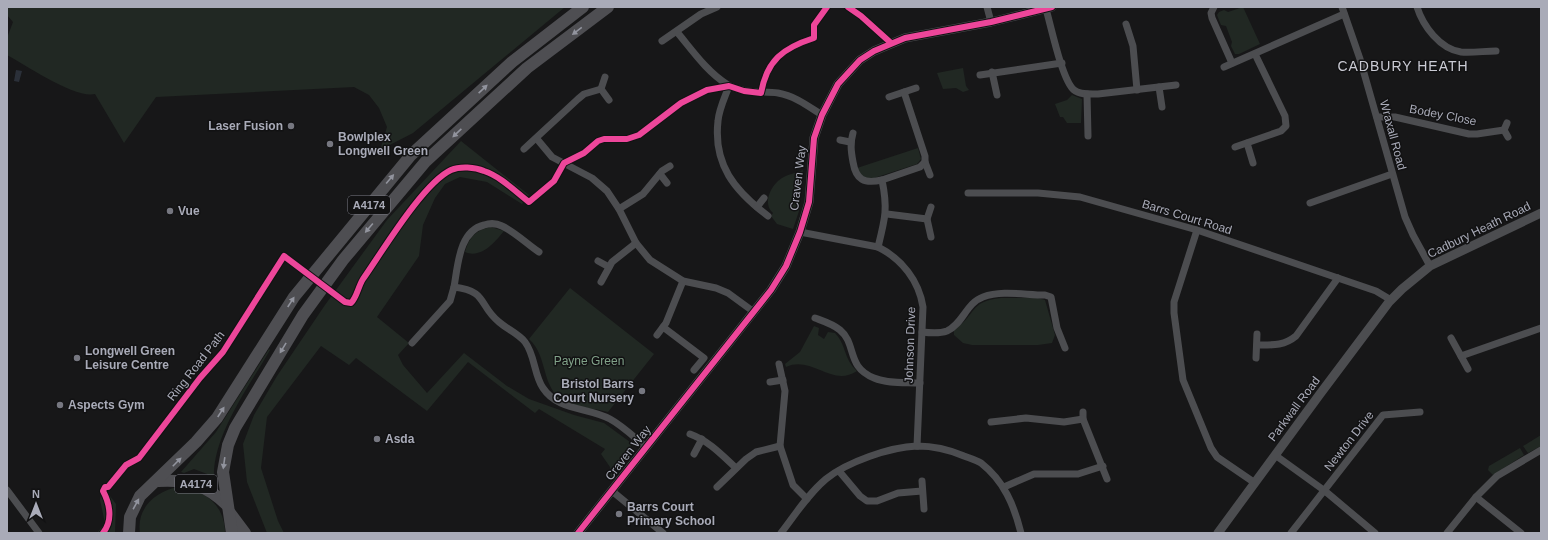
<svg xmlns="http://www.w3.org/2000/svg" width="1548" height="540" font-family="Arial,sans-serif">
<rect width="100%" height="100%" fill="#171718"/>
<g fill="#212823">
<path d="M7,7H565L413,133L380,150L387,127L379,108L369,95L354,87L156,97L124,143L95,94C76,99 25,65 7,55V38L13,22L7,15Z"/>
<path d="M1243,7L1260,44L1239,54H1235L1231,46L1232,42L1226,26L1221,25L1217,15L1219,12L1224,10L1228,12Z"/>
<path d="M963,68L966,86L969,90L963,92L956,88L943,89L937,73Z"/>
<path d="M1072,95L1082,99L1081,123H1067L1063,117H1060L1055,104L1067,100Z"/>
<path d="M461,141L529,195L522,204L487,182L460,177L445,184L435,198L423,225L419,256L377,317L409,343L398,355L403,365L427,393L464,353L507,386L529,399L574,415L604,423L630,442L632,454L611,480L610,467L601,454L605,449L539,409L535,413L468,362L427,411L356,358L349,365L321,346L267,417L261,468L278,521L284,533H267L247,482L243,444L254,415L277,376L325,305L387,220Z"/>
<path d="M918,148L921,159L917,164L871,179C863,179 859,175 857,168Z"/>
<path d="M803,170L799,211L793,229L777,224L771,216L773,213C762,203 771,185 782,178C788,174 797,173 803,170Z"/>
<path d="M491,227L504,231C495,242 481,259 465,252C469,237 476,230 491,227Z"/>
<path d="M570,288L654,354L608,412C594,408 578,408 565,402C540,388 549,357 529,339Z"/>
<path d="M1001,298H1038L1045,300L1055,335L1052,343L1038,345H972L963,343L954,335V329C976,317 968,301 1001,298Z"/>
<path d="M814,326L819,328L818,335L824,339L828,332L835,333C847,346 843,358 857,371C832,388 812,355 786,367L785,364L800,352Z"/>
<path d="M269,349L270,350C249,387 211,437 214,481L210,480L207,474L194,469L184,473L181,472L216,432Z"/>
<path d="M1541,435V446L1528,453L1523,446Z"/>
<path d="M1520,448L1524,455L1493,475L1488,470L1489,466Z"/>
<path d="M178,487C204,489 225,505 225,533H140C136,508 156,491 178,487Z"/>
<path d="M101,494L110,496L116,504L115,533H97L105,523L100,500Z"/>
</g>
<path fill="#2b3039" d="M16,70L22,71L19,82L14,81Z"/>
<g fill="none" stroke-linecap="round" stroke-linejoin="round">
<g stroke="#4c4d50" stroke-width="7">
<path d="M987,7L991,22"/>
<path d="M1214,7L1211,13L1212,18L1232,63"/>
<path d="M1342,7L1360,59L1405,217L1413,235L1430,266"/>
<path d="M1417,7C1423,26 1440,49 1461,52C1472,53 1485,51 1496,51"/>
<path d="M1046,9C1051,26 1062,80 1074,90C1080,95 1090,94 1098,94L1176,85"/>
<path d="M1126,24L1133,46L1137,90"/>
<path d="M677,32C692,50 707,72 728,85C744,94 761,91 778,93C795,96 808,106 822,115"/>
<path d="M662,41L701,14L717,7"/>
<path d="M1224,67L1344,14"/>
<path d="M992,72L997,95"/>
<path d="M980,75L1062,63"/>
<path d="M605,77L601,89L609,100"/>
<path d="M729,86C725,97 719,109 718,121C713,165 735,191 768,216"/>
<path d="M1159,87L1162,107"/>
<path d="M761,93C767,60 783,48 814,38"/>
<path d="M1087,94L1088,136"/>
<path d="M889,97L916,88"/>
<path d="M1377,117H1395L1469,134H1477L1504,130"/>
<path d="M1507,123L1504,130L1508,137"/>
<path d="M853,133C850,143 851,151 853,162C856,180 864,184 882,180"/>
<path d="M537,139L552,157L592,178L607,191L619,209L636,243L650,260L683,281L716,288L728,293L754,312"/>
<path d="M840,140L850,142"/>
<path d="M1247,143L1253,163"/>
<path d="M1235,147L1281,131L1286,126L1285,116L1255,54"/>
<path d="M524,149L578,99L584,94L601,89"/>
<path d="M925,162L930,175"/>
<path d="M660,174L667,183"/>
<path d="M968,193H1038L1080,197L1197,230L1376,291L1391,300"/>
<path d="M1310,203L1392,174"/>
<path d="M757,207L764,198"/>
<path d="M931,207L927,219L931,237"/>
<path d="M619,209L643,194L662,171L670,166"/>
<path d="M887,214L927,219"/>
<path d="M1197,230L1174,302V313L1183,380L1211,448L1217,457L1255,483"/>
<path d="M800,232L878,247C902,259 919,281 923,307L917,446"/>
<path d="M878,247C885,219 888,209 882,180L920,167L925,162V156L904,92"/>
<path d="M598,261L609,267"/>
<path d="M601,282L612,262L636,243"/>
<path d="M454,287C458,265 459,231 484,225C490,223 496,223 502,226C515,232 527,244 539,252"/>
<path d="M815,318C823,321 833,324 840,330C857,344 846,367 874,378C888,384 906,382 920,383"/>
<path d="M663,327L704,358L694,370"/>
<path d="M922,332C930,333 939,334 947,331C963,324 966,303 983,297C1002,290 1025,295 1045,295L1051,297L1057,328L1065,348"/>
<path d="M657,335L666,323L683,281"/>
<path d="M1451,338L1468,369"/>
<path d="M412,343L450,301L454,287C488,291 478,305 499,322C507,329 519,334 525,342C535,355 534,375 543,388C558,411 588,407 610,419C623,426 635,438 646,447"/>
<path d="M1257,345C1272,345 1284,346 1296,336L1338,278"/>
<path d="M1461,356L1541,328"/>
<path d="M1256,358L1257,334"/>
<path d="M779,364L785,391L780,446L793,485L807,499"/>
<path d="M770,382L783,380"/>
<path d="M1083,412V419L1107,479"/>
<path d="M991,422L1026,418L1064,422L1083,419"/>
<path d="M690,434C709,441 721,454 736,468"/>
<path d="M694,454L702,439"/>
<path d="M1275,455L1325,491L1375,533"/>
<path d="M839,471L860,496L867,501H877L898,493L922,491"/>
<path d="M922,481L924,509"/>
<path d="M717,487L746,459L756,452L780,446"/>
<path d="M1004,487L1034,474H1078L1103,466"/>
<path d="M7,490L39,533"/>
<path d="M612,491L663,533"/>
<path d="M1476,497L1521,533"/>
<path d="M781,533C795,515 808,494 826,479C847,462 890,447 917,446C932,446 950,450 964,456C969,458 976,460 981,463C1004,481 1014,505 1021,533"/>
<path d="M1291,533L1383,415L1420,412"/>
<path d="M1447,533L1476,497L1497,476L1541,450"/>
</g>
<g stroke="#4c4d50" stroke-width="9">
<path d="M578,533L771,290L786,266L800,232L809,202L814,138L822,115L838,84L860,60L874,51L905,38L991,22L1052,7"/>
<path d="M1218,533L1320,394L1389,302L1402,289L1430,266L1541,213"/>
</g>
<path stroke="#4e4e52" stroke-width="12" d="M230,513L245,533"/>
<g stroke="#4e4e52" stroke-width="12">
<path d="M158,481C186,479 207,485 227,505"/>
<path d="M129,533L130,517L140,496L196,442L217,418L294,297L411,155L512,62L583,7"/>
<path d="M232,533L223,472L228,445L235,428L303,315L343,260L426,161L527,68L608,7"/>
</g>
<g stroke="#121213" stroke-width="8">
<g id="cycleway">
<path d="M848,7L861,16L891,43"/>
<path d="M103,533C113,521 110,504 103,491L105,487H108L126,465L139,458L200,378L223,352L284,256L345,302L351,303C357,297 358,287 363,279C382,252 423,183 451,170C460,166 475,167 484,171C500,176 516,192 529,202L554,181L564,163L584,153L598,141L604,139H627L639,135L681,103L707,90L729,86L744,91L761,93C767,60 783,48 814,38V25L827,7"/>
<path d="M578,533L771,290L786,266L800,232L809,202L814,138L822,115L838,84L860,60L874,51L905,38L991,22L1052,7"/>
</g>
</g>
<use href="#cycleway" stroke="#ed469a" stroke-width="6"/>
</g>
<defs><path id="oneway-solid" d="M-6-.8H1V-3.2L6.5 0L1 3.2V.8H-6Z"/></defs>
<g fill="#92949e">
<use href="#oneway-solid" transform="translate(577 31) rotate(143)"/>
<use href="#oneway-solid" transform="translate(483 89) rotate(-43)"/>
<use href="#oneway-solid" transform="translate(457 133) rotate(137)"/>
<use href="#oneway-solid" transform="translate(390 179) rotate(-50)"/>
<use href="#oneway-solid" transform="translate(369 228) rotate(130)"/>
<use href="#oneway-solid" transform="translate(291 302) rotate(-57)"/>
<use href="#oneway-solid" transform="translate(283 348) rotate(121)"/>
<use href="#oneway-solid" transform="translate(221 412) rotate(-57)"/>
<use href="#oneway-solid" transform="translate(177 462) rotate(-45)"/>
<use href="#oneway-solid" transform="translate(224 463) rotate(98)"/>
<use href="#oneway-solid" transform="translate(136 504) rotate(-61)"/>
</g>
<g fill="#767780" stroke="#121213" stroke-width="1.5">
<circle cx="291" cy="126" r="4"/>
<circle cx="330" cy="144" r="4"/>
<circle cx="170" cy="211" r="4"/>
<circle cx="77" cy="358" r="4"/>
<circle cx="642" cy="391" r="4"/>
<circle cx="60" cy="405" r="4"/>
<circle cx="377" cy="439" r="4"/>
<circle cx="619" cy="514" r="4"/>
</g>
<g text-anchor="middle" stroke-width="3" stroke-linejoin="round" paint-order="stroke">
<g fill="#121213" stroke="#7c7d86" stroke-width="1">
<rect x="348" y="196" width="42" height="18" rx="3"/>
<rect x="175" y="475" width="42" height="18" rx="3"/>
</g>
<g font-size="11" font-weight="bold" fill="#a9abb8">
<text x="369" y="209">A4174</text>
<text x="196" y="488">A4174</text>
</g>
<g font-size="12" fill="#a9abb8" stroke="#121213">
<text transform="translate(1443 115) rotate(11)" y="4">Bodey Close</text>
<text transform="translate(1393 135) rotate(75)" y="4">Wraxall Road</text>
<text transform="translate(798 178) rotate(-83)" y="4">Craven Way</text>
<text transform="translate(1187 217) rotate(17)" y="4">Barrs Court Road</text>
<text transform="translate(1479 230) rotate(-26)" y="4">Cadbury Heath Road</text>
<text transform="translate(910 345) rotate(-88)" y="4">Johnson Drive</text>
<text transform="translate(196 366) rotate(-52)" y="4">Ring Road Path</text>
<text transform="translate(1294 409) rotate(-53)" y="4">Parkwall Road</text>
<text transform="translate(1349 441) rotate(-52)" y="4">Newton Drive</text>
<text transform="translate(628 453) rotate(-52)" y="4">Craven Way</text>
</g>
<g font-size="12" font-weight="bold" fill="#a9abb8" stroke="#121213" text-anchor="start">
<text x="283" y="130" text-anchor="end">Laser Fusion</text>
<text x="338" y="141">Bowlplex<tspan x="338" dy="14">Longwell Green</tspan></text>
<text x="178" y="215">Vue</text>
<text x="85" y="355">Longwell Green<tspan x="85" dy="14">Leisure Centre</tspan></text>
<text x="634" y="388" text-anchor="end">Bristol Barrs<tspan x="634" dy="14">Court Nursery</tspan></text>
<text x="68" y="409">Aspects Gym</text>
<text x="385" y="443">Asda</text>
<text x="627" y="511">Barrs Court<tspan x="627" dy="14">Primary School</tspan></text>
</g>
<g font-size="12" fill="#81a289" stroke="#121213">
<text x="589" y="365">Payne Green</text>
</g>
<g font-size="14" letter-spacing="1" fill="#cacbd4" stroke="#121213">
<text x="1403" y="71">CADBURY HEATH</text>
</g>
</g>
<rect width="1548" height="540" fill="none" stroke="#a9abb8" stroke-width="16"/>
<g transform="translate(36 504)" stroke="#121213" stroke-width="3" paint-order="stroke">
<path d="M0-3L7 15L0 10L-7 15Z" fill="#a9abb8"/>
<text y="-6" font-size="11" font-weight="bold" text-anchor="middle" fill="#a9abb8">N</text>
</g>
</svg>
